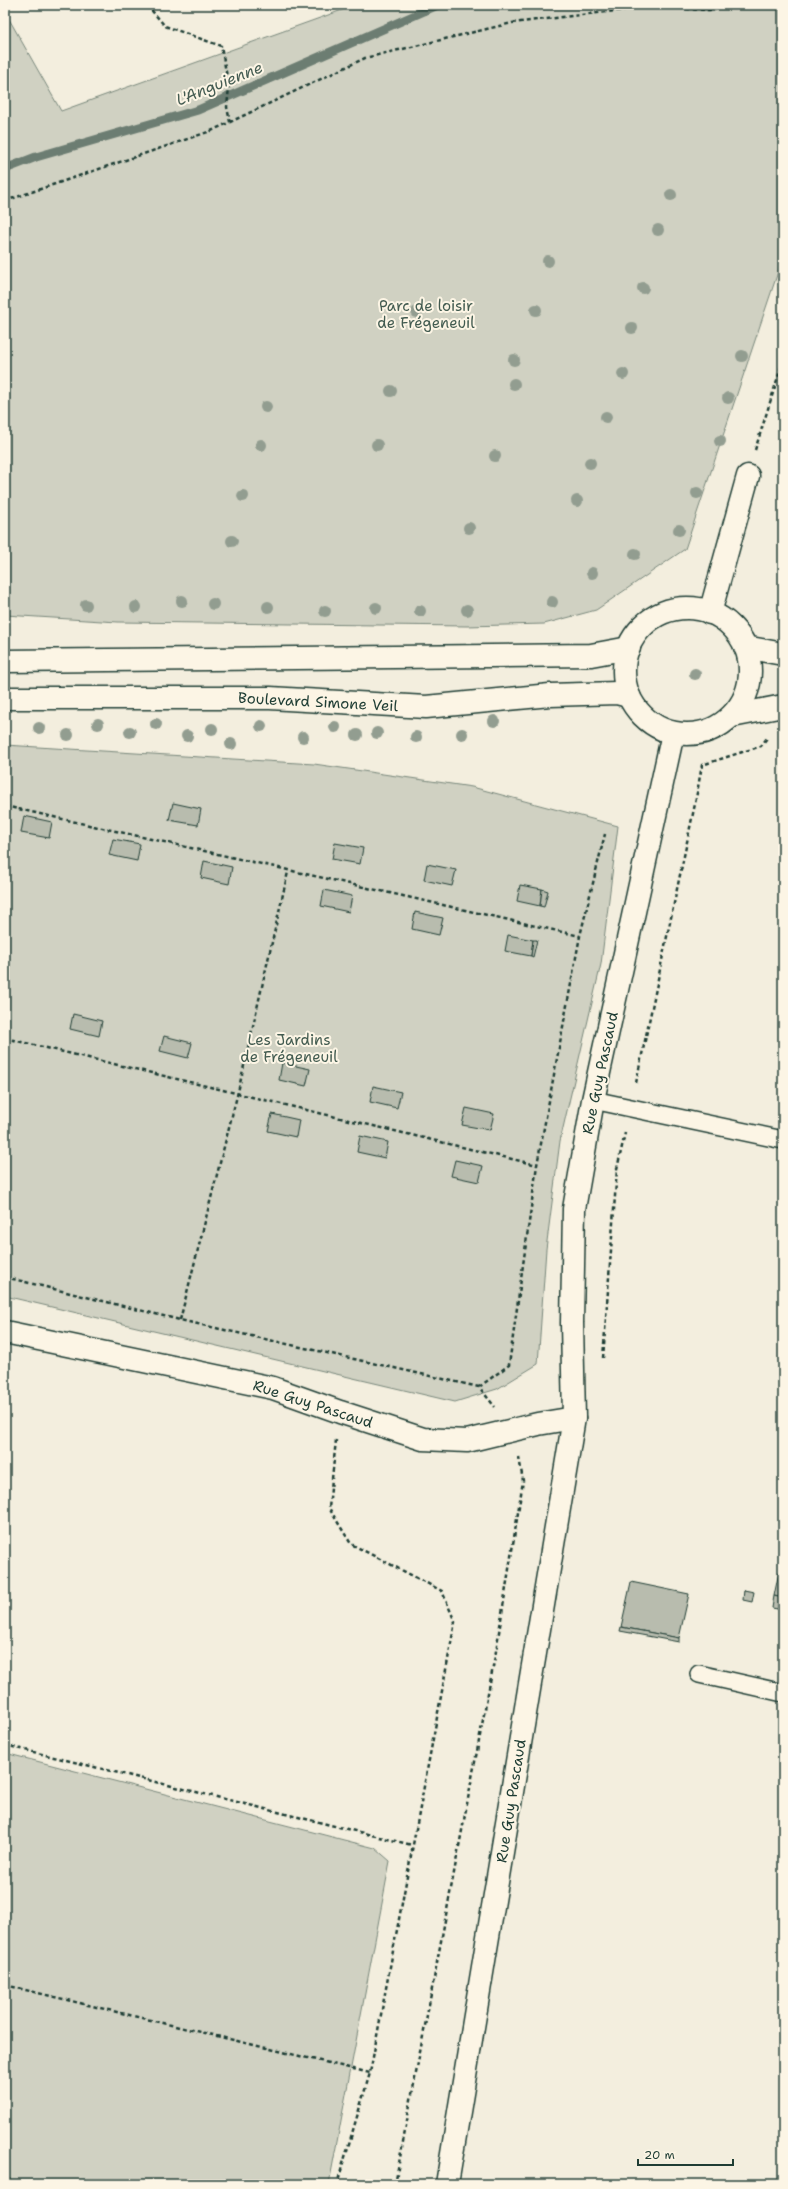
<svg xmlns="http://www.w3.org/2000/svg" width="788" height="2189" font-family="'Shantell Sans',sans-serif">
<rect width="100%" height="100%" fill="#f3eede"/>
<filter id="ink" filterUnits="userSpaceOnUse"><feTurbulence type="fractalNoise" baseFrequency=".025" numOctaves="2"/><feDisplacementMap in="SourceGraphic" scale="8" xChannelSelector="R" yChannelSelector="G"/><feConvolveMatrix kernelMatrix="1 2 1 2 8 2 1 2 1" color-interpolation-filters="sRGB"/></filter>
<g filter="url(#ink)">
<g fill="#d0d1c2" stroke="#78877b">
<path d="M356,5H783V257L685,549L596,610L544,624L467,626L118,622L5,615V12L61,111Z"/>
<path d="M5,745L314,764L472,787L618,826L601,964L560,1141L546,1249L538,1364L497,1389L455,1402L5,1296Z"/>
<path d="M5,1753L375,1848L390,1861L329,2184H5Z"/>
</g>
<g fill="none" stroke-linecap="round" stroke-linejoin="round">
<path stroke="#6c7d72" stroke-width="9" d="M5,169L36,157L198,110L438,5"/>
</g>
<g fill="#b8bcae" stroke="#1f3d34">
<path d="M173,803L201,809L198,825L169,820Z"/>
<path d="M24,816L52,822L49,838L21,833Z"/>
<path d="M113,839L140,844L137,861L109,855Z"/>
<path d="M335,843L363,848L360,864L332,859Z"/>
<path d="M204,861L232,867L229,884L201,878Z"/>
<path d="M427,864L456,870L452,886L424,880Z"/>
<path d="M520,885L542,889L540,906L517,901Z"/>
<path d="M542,889L548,891L544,907L540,906Z"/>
<path d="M324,890L352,896L349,912L321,906Z"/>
<path d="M415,912L443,918L439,935L412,929Z"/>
<path d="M508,935L533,940L531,956L505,951Z"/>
<path d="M533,940H537L533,957L531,956Z"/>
<path d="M73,1014L102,1021L99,1036L70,1029Z"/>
<path d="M164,1036L192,1043L188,1058L160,1051Z"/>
<path d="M282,1063L310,1069L306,1086L279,1080Z"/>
<path d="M373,1086L401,1092L397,1108L370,1102Z"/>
<path d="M466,1108L494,1114L490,1130L462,1125Z"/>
<path d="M272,1114L299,1120L296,1137L268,1131Z"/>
<path d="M360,1136L388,1142L385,1158L357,1152Z"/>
<path d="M455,1160L483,1166L479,1182L451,1176Z"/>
<path d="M779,1572H783V1598L774,1596Z"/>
<path d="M631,1582L689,1594L679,1638L621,1627Z"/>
<path d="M744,1590L754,1592L752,1602L743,1600Z"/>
<path d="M774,1596L783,1598V1610L772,1608Z"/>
<path d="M621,1627L679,1638V1642L620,1631Z"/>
</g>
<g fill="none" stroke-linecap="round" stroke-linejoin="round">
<g stroke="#1f3d34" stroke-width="20">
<g id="lane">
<path d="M593,1100L783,1140"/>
<path d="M699,1674L783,1693"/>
</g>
</g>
<g stroke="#1f3d34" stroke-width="25">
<g id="street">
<path d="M710,613L748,476"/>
<path d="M5,1332L273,1388L340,1412L423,1439L467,1441L538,1424L574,1418"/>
<path d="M447,2184L574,1418L572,1323L574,1209L593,1100L673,733"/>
</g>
</g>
<g stroke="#1f3d34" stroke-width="25">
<g id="secondary">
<circle cx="687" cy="671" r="63"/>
<path d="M745,647L783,654"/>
<path d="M5,661L591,655L629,648"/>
<path d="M5,698H270L426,707L550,695L617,693L629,696"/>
<path d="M732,716L783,706"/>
</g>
</g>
<g stroke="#1f3d34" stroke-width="2.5" stroke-dasharray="4 3" stroke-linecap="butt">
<path d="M147,5L165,26L221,46L229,87L227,107L230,122"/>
<path d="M5,201L211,131L365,58L512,23L649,7L709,10L738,5"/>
<path d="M755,450L783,361"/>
<path d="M5,806L580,936"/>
<path d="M5,1038L537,1165"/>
<path d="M636,1083L695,804L702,765L761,746L767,738"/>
<path d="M5,1277L180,1320L479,1387L495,1407"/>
<path d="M180,1320L238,1092L288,872"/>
<path d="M603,1358L617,1169L625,1133"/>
<path d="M479,1387L509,1365L537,1165L580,936L605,834"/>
<path d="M336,1440L329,1508L351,1544L442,1591L455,1622L370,2073L337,2184"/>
<path d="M5,1745L412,1845"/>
<path d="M5,1985L370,2073"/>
<path d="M395,2184L496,1651L523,1481L519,1457"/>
</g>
<use href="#lane" stroke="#fcf5e5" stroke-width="17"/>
<use href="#street" stroke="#fcf5e5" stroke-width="22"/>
<use href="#secondary" stroke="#fcf5e5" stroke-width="22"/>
</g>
<g fill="#929d90">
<circle cx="671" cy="195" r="6"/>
<circle cx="658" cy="230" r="6"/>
<circle cx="548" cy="261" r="6"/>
<circle cx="643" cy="288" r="6"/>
<circle cx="536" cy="310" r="6"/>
<circle cx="417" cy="312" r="6"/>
<circle cx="632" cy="328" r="6"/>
<circle cx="742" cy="356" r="6"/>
<circle cx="514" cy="360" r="6"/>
<circle cx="623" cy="374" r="6"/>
<circle cx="514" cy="384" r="6"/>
<circle cx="391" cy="391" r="6"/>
<circle cx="728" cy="398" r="6"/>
<circle cx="266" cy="407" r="6"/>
<circle cx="606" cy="417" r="6"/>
<circle cx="720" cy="441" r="6"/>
<circle cx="261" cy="445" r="6"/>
<circle cx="377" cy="445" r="6"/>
<circle cx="495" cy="456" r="6"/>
<circle cx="590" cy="463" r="6"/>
<circle cx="697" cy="493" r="6"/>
<circle cx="243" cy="496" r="6"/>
<circle cx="577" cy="501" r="6"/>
<circle cx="469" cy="528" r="6"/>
<circle cx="679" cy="530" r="6"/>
<circle cx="232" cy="541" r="6"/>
<circle cx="635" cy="554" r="6"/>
<circle cx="592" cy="573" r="6"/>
<circle cx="182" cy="601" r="6"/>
<circle cx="552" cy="602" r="6"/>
<circle cx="213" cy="604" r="6"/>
<circle cx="86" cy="605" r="6"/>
<circle cx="136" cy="607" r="6"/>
<circle cx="268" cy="607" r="6"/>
<circle cx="376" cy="608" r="6"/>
<circle cx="467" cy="610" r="6"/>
<circle cx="325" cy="611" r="6"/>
<circle cx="420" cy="611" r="6"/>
<circle cx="695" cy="674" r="6"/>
<circle cx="494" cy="721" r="6"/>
<circle cx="98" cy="724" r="6"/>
<circle cx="156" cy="724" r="6"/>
<circle cx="261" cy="726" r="6"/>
<circle cx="335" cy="727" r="6"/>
<circle cx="39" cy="728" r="6"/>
<circle cx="212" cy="729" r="6"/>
<circle cx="130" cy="732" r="6"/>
<circle cx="377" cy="733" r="6"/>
<circle cx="462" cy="734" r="6"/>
<circle cx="68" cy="735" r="6"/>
<circle cx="357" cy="735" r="6"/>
<circle cx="187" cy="736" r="6"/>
<circle cx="303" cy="737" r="6"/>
<circle cx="416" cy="737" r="6"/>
<circle cx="231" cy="744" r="6"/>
</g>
</g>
<g text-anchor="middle" stroke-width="4" stroke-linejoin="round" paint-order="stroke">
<g font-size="15" fill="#425b50" stroke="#fcf5e5">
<text x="426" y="311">Parc de loisir<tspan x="426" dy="17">de Frégeneuil</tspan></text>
<text x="289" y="1045">Les Jardins<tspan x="289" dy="17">de Frégeneuil</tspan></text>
</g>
<g font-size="15" fill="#1f3d34" stroke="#fcf5e5">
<text transform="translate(318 702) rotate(3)" y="5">Boulevard Simone Veil</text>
<text transform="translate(600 1073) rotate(-78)" y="5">Rue Guy Pascaud</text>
<text transform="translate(313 1404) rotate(18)" y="5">Rue Guy Pascaud</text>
<text transform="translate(511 1801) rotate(-81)" y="5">Rue Guy Pascaud</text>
</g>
<g font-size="16" font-style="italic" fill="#465d53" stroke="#fcf5e5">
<text transform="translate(219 83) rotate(-22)" y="6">L'Anguienne</text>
</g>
</g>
<rect width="788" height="2189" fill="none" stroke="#fcf5e5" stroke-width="20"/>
<rect x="10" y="10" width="768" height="2169" fill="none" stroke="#1f3d34" stroke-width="1.5" filter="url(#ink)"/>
<path d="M638 2159v6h95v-6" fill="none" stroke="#1f3d34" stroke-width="2"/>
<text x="644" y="2159" font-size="12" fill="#1f3d34" stroke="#fcf5e5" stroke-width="3" paint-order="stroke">20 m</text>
</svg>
